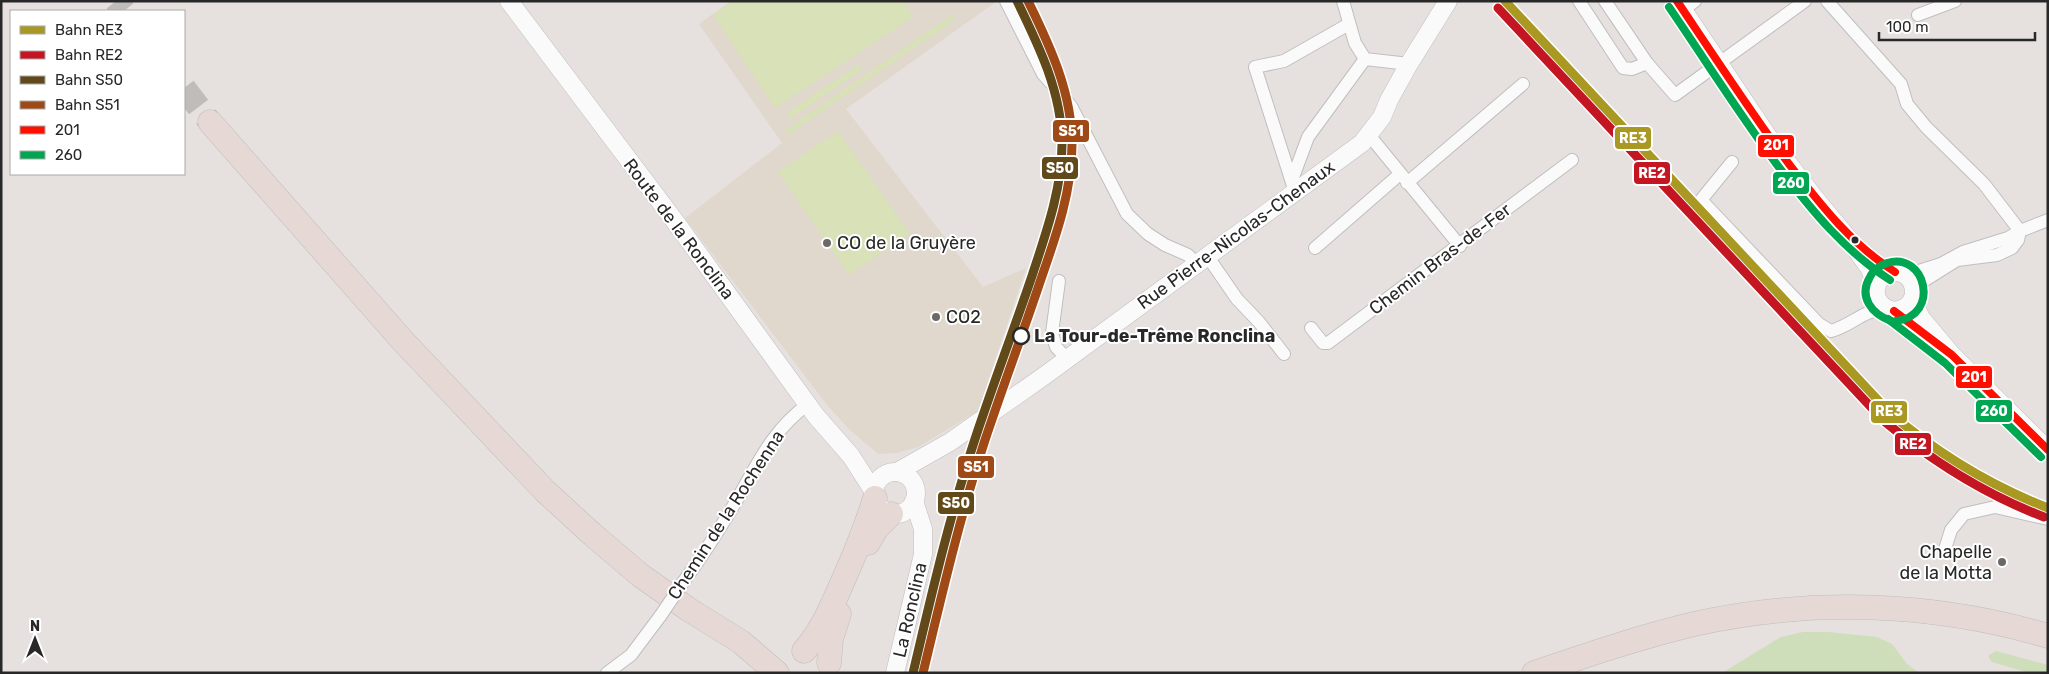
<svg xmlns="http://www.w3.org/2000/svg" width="2049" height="674" font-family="Rubik,sans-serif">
<rect width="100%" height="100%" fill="#e6e1de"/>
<path fill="#e0d7cd" d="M731,1H997L846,109L983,287L1026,268L978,411L918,447L897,453L878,454L850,430L827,405L685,218L782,143L699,24Z"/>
<g fill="#ceddba">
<path d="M1803,632H1828L1877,637L1892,644L1907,664L1919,673H1722L1781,637Z"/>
<path d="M1996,651L2048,665V673H2029L1992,662L1989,658V655Z"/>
</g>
<g fill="#d9e1b8">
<path d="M733,1H903L913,17L775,108L713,15Z"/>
<path d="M952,15L955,20L788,135L785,130Z"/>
<path d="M859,64L862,70L790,119L786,113Z"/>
<path d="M838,131L910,234L849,275L778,172Z"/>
</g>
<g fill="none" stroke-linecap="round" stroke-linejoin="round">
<g stroke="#c0bcba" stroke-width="24" stroke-dasharray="24 12" stroke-linecap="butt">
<path d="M116,1L124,11"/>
<path d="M184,88L210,122"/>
</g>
<g stroke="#c0bfbf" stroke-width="14">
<g id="street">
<path d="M1006,1L1043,74L1071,106L1127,214L1148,234L1165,245L1188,255L1197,265"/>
<path d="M1343,1L1355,43L1365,59L1409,64"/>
<path d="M1579,1L1623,68L1632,69L1647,63"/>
<path d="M1605,1L1647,63L1675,95L1805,1"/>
<path d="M1827,1L1901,84L1907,104L1926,127L1984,184L2020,231"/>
<path d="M1683,10L1695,1"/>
<path d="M1918,15L1955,1"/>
<path d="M1369,135L1460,246"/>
<path d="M1732,162L1701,200L1819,324L1831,331C1855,324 1861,310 1888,309"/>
<path d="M1292,180L1308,137L1365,59"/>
<path d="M1407,183L1523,84"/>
<path d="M1295,192L1255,67L1284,61L1349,24"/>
<path d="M1315,248L1400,174"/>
<path d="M1208,257L1237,299L1259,322L1284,354"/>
<path d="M1906,275L1941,264L1963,252L2008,238L2020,231L2048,220"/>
<path d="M1059,281L1052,333L1056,347L1067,359"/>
<path d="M1914,287L1957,260L1997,255L2012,248L2018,240L2020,231"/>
<path d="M1311,328L1323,343H1328L1572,160"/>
<path d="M1945,549L1951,530L1964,514L1995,507L2048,519"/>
<path d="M684,581C704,554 721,527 738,498C759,461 773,430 808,404"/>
<path d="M607,673L631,655L661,615"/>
</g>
</g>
<g stroke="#c0bfbf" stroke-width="19">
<g id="secondary">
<path d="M509,1L674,220L816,416L851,456L874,492"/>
<path d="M1677,1L1771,141L1814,197L1848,238L1870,269L1876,286"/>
<path d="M1912,300L1921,318L1952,355L2048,450"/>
<path d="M1894,311C1928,307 1914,262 1887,274C1881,276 1877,282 1876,289C1875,295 1878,302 1883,306C1886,309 1890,309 1893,311C1906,316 1917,328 1928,336"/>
<circle cx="895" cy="493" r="21"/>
<path d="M897,472L950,442L1044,376L1362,143L1382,117L1389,100L1409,64L1448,1"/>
<path d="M895,673L923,554V529L914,501"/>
</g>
</g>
<g stroke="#bfbdbc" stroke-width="25">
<g id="highway">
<path d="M210,122L402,340L545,491L593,535L640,575L688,609L741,642L777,673"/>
<path d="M868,543L876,529L891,514"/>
<path d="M804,651C824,628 834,601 846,574C857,549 867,524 875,498"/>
<path d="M829,663L831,639L839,614"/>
<path d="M1534,673C1587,655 1640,637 1694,624C1811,598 1933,602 2048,636"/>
</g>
</g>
<use href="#street" stroke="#fbfafa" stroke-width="12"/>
<use href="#secondary" stroke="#fbfafa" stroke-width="18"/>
<use href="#highway" stroke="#e6d8d4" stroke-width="24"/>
<g stroke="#c0bfbf" stroke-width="14" stroke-linecap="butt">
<path id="street-bridge" d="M661,615L684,581"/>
</g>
<use href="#street-bridge" stroke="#fbfafa" stroke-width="12"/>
<g stroke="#fff" stroke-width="11">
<g id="bus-1">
<path d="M1677,1C1714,56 1750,111 1789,164C1821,205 1851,244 1895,272"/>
<path d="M1894,311L1952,355L2048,450"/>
</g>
</g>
<g stroke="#fff" stroke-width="11">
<g id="bus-2">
<path d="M1669,7C1706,61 1741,117 1781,170C1813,212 1845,251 1890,280"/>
<path d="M1888,319L1945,363L2041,457"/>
<path d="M1891,321C1872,314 1858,297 1870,277C1873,270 1881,265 1887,263C1926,251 1941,316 1896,321"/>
</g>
</g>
<use href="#bus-1" stroke="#ff0f00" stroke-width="8"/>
<use href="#bus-2" stroke="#00a651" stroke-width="8"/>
<g stroke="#fff" stroke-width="12">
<path id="rail-1" d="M1505,1L1890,413C1938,454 1989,485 2048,508"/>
</g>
<g stroke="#fff" stroke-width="12">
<path id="rail-2" d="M1498,8L1884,421C1933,462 1984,494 2044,517"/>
</g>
<g stroke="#fff" stroke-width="12">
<path id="rail-3" d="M913,673C932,593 950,514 976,436C994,382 1014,329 1032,276C1046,233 1062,189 1062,144C1062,93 1039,46 1017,1"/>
</g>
<g stroke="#fff" stroke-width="12">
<path id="rail-4" d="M923,673C942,594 960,516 985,440C1003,386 1023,333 1041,279C1056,236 1072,191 1072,144C1072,93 1050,46 1028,1"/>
</g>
<use href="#rail-1" stroke="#a99822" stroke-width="9"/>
<use href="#rail-2" stroke="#c31622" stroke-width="9"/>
<use href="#rail-3" stroke="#61491a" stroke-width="9"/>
<use href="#rail-4" stroke="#9f4916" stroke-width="9"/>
</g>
<circle fill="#282828" stroke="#fff" stroke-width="2" cx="1855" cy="240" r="4.5"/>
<g fill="#6a6968" stroke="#fff" stroke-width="2">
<circle cx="827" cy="243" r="5"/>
<circle cx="936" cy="317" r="5"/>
<circle cx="2002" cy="562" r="5"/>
</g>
<circle fill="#fff" stroke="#282828" stroke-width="2.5" cx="1021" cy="336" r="8"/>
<g text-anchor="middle" stroke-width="4" stroke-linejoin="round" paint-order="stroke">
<g font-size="18" fill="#282828" stroke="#fff">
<text transform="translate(679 229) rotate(53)" y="6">Route de la Ronclina</text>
<text transform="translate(1236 235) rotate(-36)" y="6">Rue Pierre-Nicolas-Chenaux</text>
<text transform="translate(1440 259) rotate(-37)" y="6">Chemin Bras-de-Fer</text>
<text transform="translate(726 515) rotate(-57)" y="6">Chemin de la Rochenna</text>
<text transform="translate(910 610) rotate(-77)" y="6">La Ronclina</text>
</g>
<g font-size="18" fill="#282828" stroke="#fff" text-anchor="start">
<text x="837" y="249">CO de la Gruyère</text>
<text x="946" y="323">CO2</text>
<text x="1992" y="558" text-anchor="end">Chapelle<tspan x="1992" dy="21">de la Motta</tspan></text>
</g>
<g font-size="18" font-weight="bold" fill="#282828" stroke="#fff" text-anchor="start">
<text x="1034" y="342">La Tour-de-Trême Ronclina</text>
</g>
</g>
<g stroke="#fff" stroke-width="2">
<rect x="1052" y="119" width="38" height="24" rx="5" fill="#9f4916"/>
<rect x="1614" y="126" width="38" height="24" rx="5" fill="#a99822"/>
<rect x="1757" y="134" width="38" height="24" rx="5" fill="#ff0f00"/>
<rect x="1041" y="156" width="38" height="24" rx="5" fill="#61491a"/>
<rect x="1633" y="161" width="38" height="24" rx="5" fill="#c31622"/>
<rect x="1772" y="171" width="38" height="24" rx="5" fill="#00a651"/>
<rect x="1955" y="365" width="38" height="24" rx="5" fill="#ff0f00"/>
<rect x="1975" y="399" width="38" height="24" rx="5" fill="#00a651"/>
<rect x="1870" y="400" width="38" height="24" rx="5" fill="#a99822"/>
<rect x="1894" y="432" width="38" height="24" rx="5" fill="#c31622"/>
<rect x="957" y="455" width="38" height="24" rx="5" fill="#9f4916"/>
<rect x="937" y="491" width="38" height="24" rx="5" fill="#61491a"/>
</g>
<g font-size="14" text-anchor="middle" font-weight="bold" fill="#fff">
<text x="1071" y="136">S51</text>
<text x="1633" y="143">RE3</text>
<text x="1776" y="150">201</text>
<text x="1060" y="173">S50</text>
<text x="1652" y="178">RE2</text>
<text x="1791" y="188">260</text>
<text x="1974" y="382">201</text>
<text x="1994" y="416">260</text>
<text x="1889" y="416">RE3</text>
<text x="1913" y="449">RE2</text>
<text x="976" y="472">S51</text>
<text x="956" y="508">S50</text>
</g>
<rect width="2049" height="674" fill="none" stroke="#282828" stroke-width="5"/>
<rect x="10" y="10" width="175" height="165" fill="#ffffff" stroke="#a9a9a9"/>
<rect x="20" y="26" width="25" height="8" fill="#a99822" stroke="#a9a9a9"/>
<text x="55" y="35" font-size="15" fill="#282828">Bahn RE3</text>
<rect x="20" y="51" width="25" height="8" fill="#c31622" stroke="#a9a9a9"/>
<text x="55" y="60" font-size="15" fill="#282828">Bahn RE2</text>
<rect x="20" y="76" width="25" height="8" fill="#61491a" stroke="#a9a9a9"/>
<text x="55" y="85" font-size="15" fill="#282828">Bahn S50</text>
<rect x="20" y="101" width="25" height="8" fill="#9f4916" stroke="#a9a9a9"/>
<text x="55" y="110" font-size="15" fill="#282828">Bahn S51</text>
<rect x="20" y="126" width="25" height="8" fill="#ff0f00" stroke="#a9a9a9"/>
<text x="55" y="135" font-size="15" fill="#282828">201</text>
<rect x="20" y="151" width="25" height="8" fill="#00a651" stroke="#a9a9a9"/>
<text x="55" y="160" font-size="15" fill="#282828">260</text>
<g transform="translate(35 639)" stroke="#ffffff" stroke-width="4" paint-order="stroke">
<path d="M0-4L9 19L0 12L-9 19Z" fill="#282828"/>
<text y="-8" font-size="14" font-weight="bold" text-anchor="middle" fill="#282828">N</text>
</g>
<path d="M1879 32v8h156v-8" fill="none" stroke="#282828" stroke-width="2.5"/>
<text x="1886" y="32" font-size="15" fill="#282828" stroke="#ffffff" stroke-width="4" paint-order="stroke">100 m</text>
</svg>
